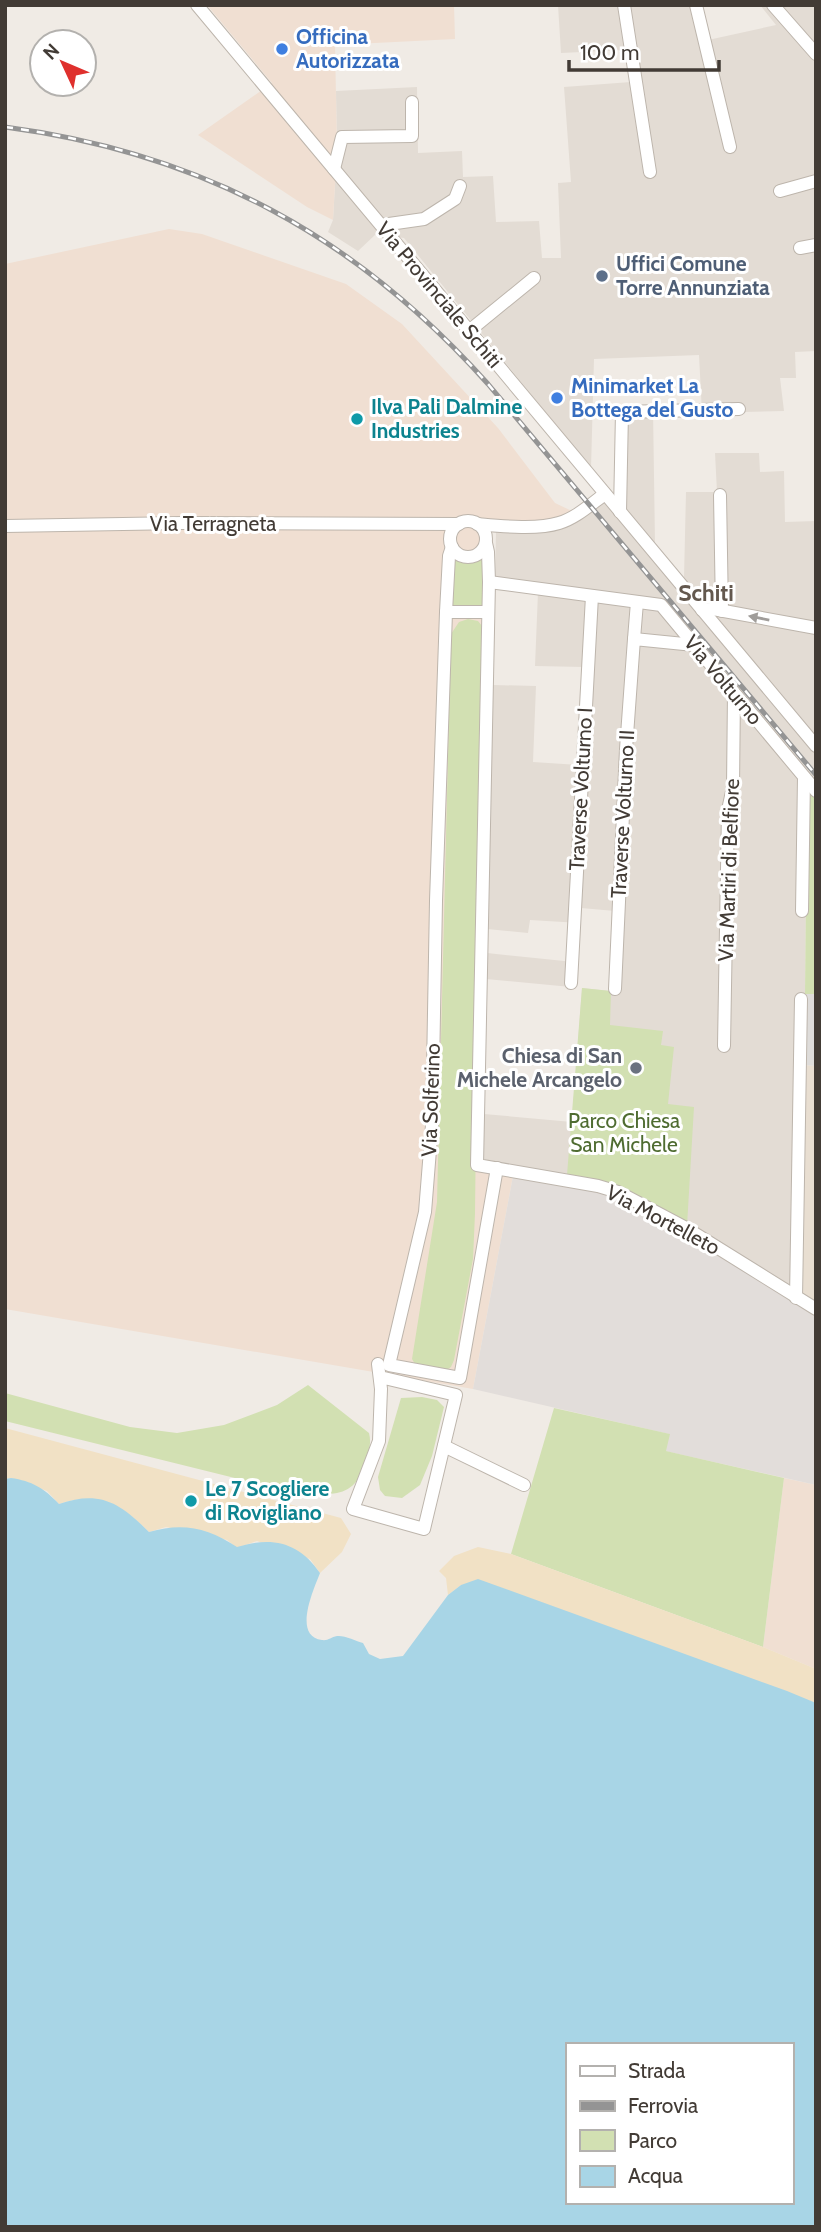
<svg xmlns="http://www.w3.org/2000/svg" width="821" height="2232" font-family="Cabin,sans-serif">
<rect width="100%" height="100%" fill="#f0ebe5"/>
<g fill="#e3dcd4">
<path d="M558,5H700L708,40L776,25L760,5H816V351L795,352L796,378H780L784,411L702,413L699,355L594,359L591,468L404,238L376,234L358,251L328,232L333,220L337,149L336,91L417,87L418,153L462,151L463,177L493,176L496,222L539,221L542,258H561L558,183L571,182L564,87L631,82L624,50L561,53Z"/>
<path d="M653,409L655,543L684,578L686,492H717L715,453H759L760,472L784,471L785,522L816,521V796L807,786L805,994L793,1283L791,1289L607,1183L483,1159L484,1114L572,1122L582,988L610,991L615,911L581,908L580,923L530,920L528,933L487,929L493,685L536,686L533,762L579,765L584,667L535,666L538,592L495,586L496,532L551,530L611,492L615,493L618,410Z"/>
<path d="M487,953L574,962L571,987L486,979Z"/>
</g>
<g fill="#f0dfd2">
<path d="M207,5H454L455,39L335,45L337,149L333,220L307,207L198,135L272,83Z"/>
<path d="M169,229L202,234L346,284L402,324L498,428L555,503L574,512L545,522H484L473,1164L513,1176L473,1389L5,1309V264Z"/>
<path d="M784,1478L816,1485V1669L763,1647Z"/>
</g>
<path fill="#e2ddda" d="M513,1176L606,1193L625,1201L676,1228L816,1313V1485L665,1451L669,1434L473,1389Z"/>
<path fill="#e8ded1" d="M804,1065L816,1066V1303L800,1294Z"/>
<g fill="#d2e0b2">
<path d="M486,543L488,612H446L455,551C468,562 478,556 486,543Z"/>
<path d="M468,619L478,621L482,626L475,1213L473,1259L454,1360L451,1367L445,1371L415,1364L412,1359L437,1202L451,634L459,622Z"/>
<path d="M807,785L816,796V994H805Z"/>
<path d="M582,988L611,991L610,1025L663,1031L661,1045L674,1047L668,1104L694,1107L687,1226L567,1175Z"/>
<path d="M308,1385L369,1433C372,1445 368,1454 364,1466C352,1502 327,1493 295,1493L5,1421V1393L130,1427L177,1433L224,1425L277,1405Z"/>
<path d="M422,1397L437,1400L444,1407L432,1456L420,1485L402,1498L385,1496L380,1490L378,1477L401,1398Z"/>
<path d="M554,1408L670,1434L666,1451L784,1478L763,1647L511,1554Z"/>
</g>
<g fill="#f1e1c5">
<path d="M5,1428L341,1518L351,1534L342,1552L320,1573L310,1559L257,1541L237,1548L227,1540L166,1527L149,1532C122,1505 97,1491 59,1504L47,1491L11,1478L5,1479Z"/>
<path d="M478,1547L511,1554L763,1647L816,1669V1703L461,1585L448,1595L446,1578L439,1571L454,1556Z"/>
</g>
<path fill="#dedcda" d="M805,994H816V1066L804,1065Z"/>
<path fill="#a8d5e6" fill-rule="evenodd" d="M11,1478C32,1481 44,1488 59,1504C100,1490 120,1503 149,1532C183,1522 208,1528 237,1547C272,1536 299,1542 320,1573C314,1589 292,1636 322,1640C328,1641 331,1637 337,1636C344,1635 356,1641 363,1643L369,1654L380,1659L403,1656L448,1595L461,1585L478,1579L787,1691L816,1703V2227H5V1479ZM567,2045H791V2202H567Z"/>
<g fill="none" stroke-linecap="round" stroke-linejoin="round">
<g stroke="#bdb5ac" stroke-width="14">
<g id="minor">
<path d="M197,5L816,746"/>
<path d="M624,5L650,172"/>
<path d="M696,5L730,147"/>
<path d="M773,5L816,54"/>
<path d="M334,169L342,137L412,136V102"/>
<path d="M780,191L816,181"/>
<path d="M382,225L424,219L455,199L460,186"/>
<path d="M800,248L816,245"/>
<path d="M469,331L534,278"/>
<path d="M720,495L722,611"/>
<path d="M620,512L622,412L739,409"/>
<circle cx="468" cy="539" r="18"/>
<path d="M477,524C500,526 537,530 559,523C576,518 591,504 605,494"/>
<path d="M5,526L182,523L459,524"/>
<path d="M486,543L488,552L489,582L477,1165L598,1186L618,1192L686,1228L816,1309"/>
<path d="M452,547L449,556L446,612L436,901L432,1125L425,1212L389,1365L460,1378L497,1168"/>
<path d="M489,582L661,605L816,791"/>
<path d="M702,610L713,609L816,628"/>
<path d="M446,612H488"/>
<path d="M634,639L637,602"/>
<path d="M802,911L804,777"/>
<path d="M571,983L592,596"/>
<path d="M615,989L626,749L634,639L694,645"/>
<path d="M724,1046L728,810L733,787L734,693"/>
<path d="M796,1298L801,999"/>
<path d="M378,1364L381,1389L379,1441L353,1509L424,1529L456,1395L380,1377"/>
<path d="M444,1446L524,1485"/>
</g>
</g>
<use href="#minor" stroke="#fff" stroke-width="12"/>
<g stroke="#949494" stroke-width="5">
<path id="rail" d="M5,127C202,153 356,236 488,384L816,775"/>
</g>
<use href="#rail" stroke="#fff" stroke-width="2.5" stroke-dasharray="8" stroke-linecap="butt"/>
</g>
<defs><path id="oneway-solid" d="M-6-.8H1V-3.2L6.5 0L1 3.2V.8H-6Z" transform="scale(1.75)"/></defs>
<use fill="#a09d9a" href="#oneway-solid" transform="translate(759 618) rotate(-169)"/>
<g fill="#3f7fe0" stroke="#fff" stroke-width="2.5">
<circle cx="282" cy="49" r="7"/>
<circle cx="557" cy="398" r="7"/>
</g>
<circle fill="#5c6f8a" stroke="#fff" stroke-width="2.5" cx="602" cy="276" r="7"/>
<g fill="#0f9aa8" stroke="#fff" stroke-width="2.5">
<circle cx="357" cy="419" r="7"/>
<circle cx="191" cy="1501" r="7"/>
</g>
<circle fill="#6b7280" stroke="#fff" stroke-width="2.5" cx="636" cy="1068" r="7"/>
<g text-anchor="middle" stroke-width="6" stroke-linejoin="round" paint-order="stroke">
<g font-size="21" font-weight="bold" fill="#366cbe" stroke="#fff" text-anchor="start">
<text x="296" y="44">Officina<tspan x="296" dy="24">Autorizzata</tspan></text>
<text x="571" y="393">Minimarket La<tspan x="571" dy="24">Bottega del Gusto</tspan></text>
</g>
<g font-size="21" font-weight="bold" fill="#4e5e75" stroke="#fff" text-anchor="start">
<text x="616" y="271">Uffici Comune<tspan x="616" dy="24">Torre Annunziata</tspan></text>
</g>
<g font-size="21" fill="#423b35" stroke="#fff">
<text transform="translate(439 295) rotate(50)" y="7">Via Provinciale Schiti</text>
<text x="213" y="531">Via Terragneta</text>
<text transform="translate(723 680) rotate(50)" y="7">Via Volturno</text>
<text transform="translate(581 789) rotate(-87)" y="7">Traverse Volturno I</text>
<text transform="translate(623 814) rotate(-87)" y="7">Traverse Volturno II</text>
<text transform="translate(729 870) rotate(-88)" y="7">Via Martiri di Belfiore</text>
<text transform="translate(431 1100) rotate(-88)" y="7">Via Solferino</text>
<text transform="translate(663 1220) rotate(28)" y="7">Via Mortelleto</text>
</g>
<g font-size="21" font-weight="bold" fill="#0d838f" stroke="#fff" text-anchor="start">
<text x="371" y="414">Ilva Pali Dalmine<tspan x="371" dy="24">Industries</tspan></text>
<text x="205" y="1496">Le 7 Scogliere<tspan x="205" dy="24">di Rovigliano</tspan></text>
</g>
<g font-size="21" font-weight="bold" fill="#5b616d" stroke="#fff" text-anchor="end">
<text x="622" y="1063">Chiesa di San<tspan x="622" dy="24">Michele Arcangelo</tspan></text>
</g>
<g font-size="21" fill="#4f6c31" stroke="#fff">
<text x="624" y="1128">Parco Chiesa<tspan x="624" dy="24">San Michele</tspan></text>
</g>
<g font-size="23" font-weight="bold" fill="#63584e" stroke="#fff">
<text x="706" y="601">Schiti</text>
</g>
</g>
<rect width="821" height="2232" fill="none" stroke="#423b35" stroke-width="14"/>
<rect x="566" y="2043" width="228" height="161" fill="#ffffff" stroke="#b3b1ae" stroke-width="2"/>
<rect x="580" y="2066" width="35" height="10" fill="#ffffff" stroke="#b3b1ae" stroke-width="2"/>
<text x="628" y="2078" font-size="21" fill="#423b35">Strada</text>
<rect x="580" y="2101" width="35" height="10" fill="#949494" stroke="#b3b1ae" stroke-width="2"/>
<text x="628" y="2113" font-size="21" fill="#423b35">Ferrovia</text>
<rect x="580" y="2130" width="35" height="21" fill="#d2e0b2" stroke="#b3b1ae" stroke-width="2"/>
<text x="628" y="2148" font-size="21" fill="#423b35">Parco</text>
<rect x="580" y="2166" width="35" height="21" fill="#a8d5e6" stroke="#b3b1ae" stroke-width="2"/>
<text x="628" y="2183" font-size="21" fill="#423b35">Acqua</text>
<g transform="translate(63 63) rotate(314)"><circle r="33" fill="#ffffff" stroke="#b3b1ae" stroke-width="2"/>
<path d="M0-5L12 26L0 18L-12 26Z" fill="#df302d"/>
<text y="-10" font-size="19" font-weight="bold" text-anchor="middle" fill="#423b35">N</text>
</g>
<path d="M569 60v10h150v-10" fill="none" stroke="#423b35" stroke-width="3.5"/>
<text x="580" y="60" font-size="21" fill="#423b35" stroke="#ffffff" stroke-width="5" paint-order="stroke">100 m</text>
</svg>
